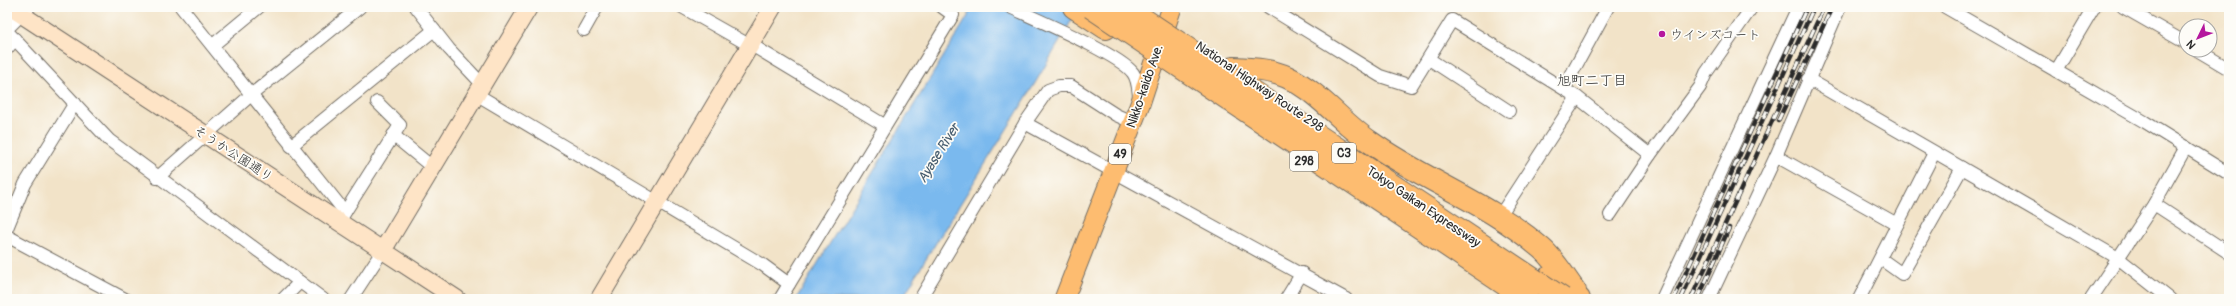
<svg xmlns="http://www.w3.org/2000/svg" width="2236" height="306" font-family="Pangolin,'Klee One',sans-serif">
<rect width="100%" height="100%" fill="#fdfcf7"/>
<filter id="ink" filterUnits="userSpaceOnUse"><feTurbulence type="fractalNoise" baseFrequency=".025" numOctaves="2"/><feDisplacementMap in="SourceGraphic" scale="8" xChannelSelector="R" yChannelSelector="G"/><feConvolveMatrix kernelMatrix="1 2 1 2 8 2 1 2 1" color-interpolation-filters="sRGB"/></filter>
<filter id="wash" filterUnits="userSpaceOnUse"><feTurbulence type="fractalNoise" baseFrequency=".012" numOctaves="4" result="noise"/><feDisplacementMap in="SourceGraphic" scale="16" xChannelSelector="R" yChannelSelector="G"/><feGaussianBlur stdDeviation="0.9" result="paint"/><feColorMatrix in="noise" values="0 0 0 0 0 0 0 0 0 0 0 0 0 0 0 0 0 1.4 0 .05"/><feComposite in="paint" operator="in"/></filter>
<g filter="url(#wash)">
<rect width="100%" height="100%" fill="#f2e3c8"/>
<path fill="#7ab9ee" stroke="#52728c" d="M969,7H1079C1024,107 960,201 902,299H796L968,16Z"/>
</g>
<g filter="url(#ink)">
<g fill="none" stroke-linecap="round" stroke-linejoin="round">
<g stroke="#716b62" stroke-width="14">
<g id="street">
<path d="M181,7L345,212L340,221"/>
<path d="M416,7L449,49L482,84"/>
<path d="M682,7L749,45"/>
<path d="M1010,7C1035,19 1119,54 1133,73C1138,80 1138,88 1139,96"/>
<path d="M1268,7L1380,76L1411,86L1452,20L1577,97L1650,155L1700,87L1706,73L1752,7"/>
<path d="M1945,7L2145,122L2229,174"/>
<path d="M2123,7L2186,43"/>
<path d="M7,29L29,7"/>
<path d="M584,30L597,7"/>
<path d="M7,31L109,140L323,299"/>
<path d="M750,44L884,125"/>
<path d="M213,45L259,7"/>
<path d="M7,49L15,39"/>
<path d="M2197,50L2229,69"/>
<path d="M1429,59L1509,111"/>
<path d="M2056,71L2094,7"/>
<path d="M1808,79L2118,258L2170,299"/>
<path d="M1564,88L1608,7"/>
<path d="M476,94L763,265L789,284"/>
<path d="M1025,123L1346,299"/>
<path d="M393,135L432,167"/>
<path d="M291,146L434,30"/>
<path d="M1776,156L1897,224"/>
<path d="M157,178L251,95L360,7"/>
<path d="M2154,204L2229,253"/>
<path d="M345,212L400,125L377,102"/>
<path d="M1610,215L1650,155"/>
<path d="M1499,217L1577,97"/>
<path d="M7,228L25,184L75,103"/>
<path d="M7,236L125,299"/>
<path d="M1881,259L1902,274L1962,168"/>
<path d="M283,299L300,282"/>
<path d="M351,299L383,250"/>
<path d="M780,299L953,15L942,7"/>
<path d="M920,299L1025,123L1048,90L1059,86H1071L1116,115L1132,122"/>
<path d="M1286,299L1302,273"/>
<path d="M1662,299L1798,7"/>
<path d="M1709,299L1776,156L1840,7"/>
<path d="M1859,299L1934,153"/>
<path d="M2091,299L2154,204L2186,147"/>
</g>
</g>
<g stroke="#716b62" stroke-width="19">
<g id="secondary">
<path d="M10,7L457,299"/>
<path d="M383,250L529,7"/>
<path d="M599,299L773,7"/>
</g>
</g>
<g stroke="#716b62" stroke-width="21">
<path id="primary" d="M1064,299L1140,104L1172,7"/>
</g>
<g stroke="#716b62" stroke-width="24">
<g id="highway">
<path d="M1074,7L1106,28"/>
<path d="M1233,68C1252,69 1269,69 1287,77C1319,92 1341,122 1370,142C1425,181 1489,203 1541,248C1554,259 1564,276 1575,291"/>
<path d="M1548,278L1579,299"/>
</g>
</g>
<use href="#street" stroke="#fff" stroke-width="12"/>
<use href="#secondary" stroke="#fee4c6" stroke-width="17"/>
<use href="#primary" stroke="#fdbc70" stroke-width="19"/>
<use href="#highway" stroke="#fdbc70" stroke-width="22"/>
<g stroke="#2b2b2b" stroke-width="4.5">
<g id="rail">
<path d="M1778,121L1832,7"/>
<path d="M1674,299L1807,7"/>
<path d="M1681,299L1814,7"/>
<path d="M1691,299L1824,7"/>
<path d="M1698,299L1729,228"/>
</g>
</g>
<use href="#rail" stroke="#fdfcf7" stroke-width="3" stroke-dasharray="9" stroke-linecap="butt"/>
<g stroke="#716b62" stroke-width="24" stroke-linecap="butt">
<g id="highway-bridge">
<path d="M1091,7L1527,299"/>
<path d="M1125,7L1563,299"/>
</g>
</g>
<use href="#highway-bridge" stroke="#fdbc70" stroke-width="22"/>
</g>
</g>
<circle fill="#b5179e" stroke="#fdfcf7" stroke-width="1.5" cx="1662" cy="34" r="4"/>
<g text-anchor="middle" stroke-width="3.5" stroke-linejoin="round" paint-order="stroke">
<g fill="#fdfcf7" stroke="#6a6a68" stroke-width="1">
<rect x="1332" y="143" width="24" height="20" rx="3"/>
<rect x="1109" y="144" width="22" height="20" rx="3"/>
<rect x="1290" y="151" width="28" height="20" rx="3"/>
</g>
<g font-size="12" font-weight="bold" fill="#2b2b2b">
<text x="1344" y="157">C3</text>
<text x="1120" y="158">49</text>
<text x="1304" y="165">298</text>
</g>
<g font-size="13" fill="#2b2b2b" stroke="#fdfcf7" text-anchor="start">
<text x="1670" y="39">ウインズコート</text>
</g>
<g font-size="13" fill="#2b2b2b" stroke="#fdfcf7">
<text transform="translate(1144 86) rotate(-71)" y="5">Nikko-kaido Ave.</text>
<text transform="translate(1260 86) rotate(34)" y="5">National Highway Route 298</text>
<text transform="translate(234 153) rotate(33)" y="5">そうか公園通り</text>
<text transform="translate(1424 206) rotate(34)" y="5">Tokyo Gaikan Expressway</text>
</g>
<g font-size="14" fill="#2b2b2b" stroke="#fdfcf7">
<text x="1592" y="85">旭町二丁目</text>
</g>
<g font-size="14" font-style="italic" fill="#475d6f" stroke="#fdfcf7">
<text transform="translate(938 153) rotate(-58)" y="5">Ayase River</text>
</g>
</g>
<rect width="2236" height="306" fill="none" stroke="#fdfcf7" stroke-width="24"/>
<g transform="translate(2198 38) rotate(227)"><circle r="19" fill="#fdfcf7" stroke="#a9a8a5"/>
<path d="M0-3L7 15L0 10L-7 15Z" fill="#b5179e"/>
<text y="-6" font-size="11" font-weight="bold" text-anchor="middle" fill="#2b2b2b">N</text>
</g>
</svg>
